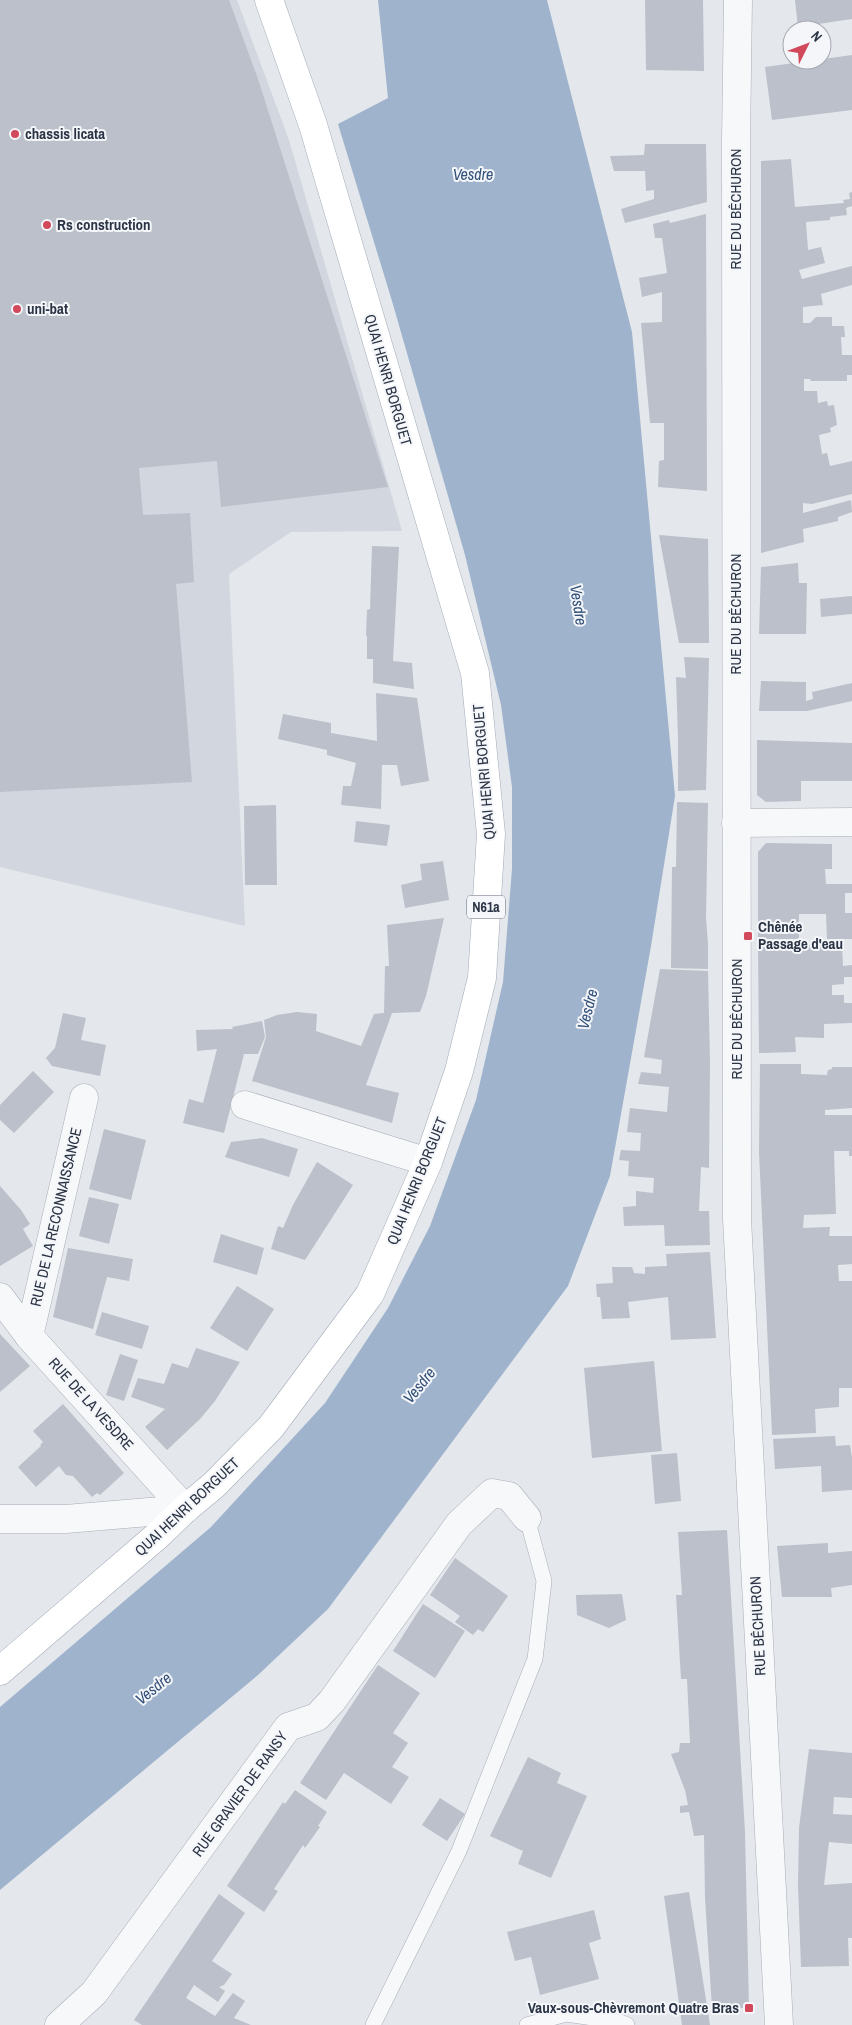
<svg xmlns="http://www.w3.org/2000/svg" width="852" height="2025" font-family="'Archivo Narrow',sans-serif">
<rect width="100%" height="100%" fill="#e4e7ec"/>
<path fill="#d2d6de" d="M0,0H237L289,140L402,531L291,532L229,574L245,926L0,867Z"/>
<path fill="#9fb4cc" d="M378,0H547L632,332L675,796L651,946L610,1176L568,1286L328,1609L258,1675L0,1890V1707L211,1527L325,1403L388,1308L430,1226L476,1100L503,982L512,869V787L501,705L465,555L392,301L338,124L388,98Z"/>
<g fill="#bbc0ca">
<path d="M0,0H229L258,79L388,487L221,507L217,461L139,468L143,515L190,513L194,582L176,584L192,782L0,792Z"/>
<path d="M645,0H703L704,71L646,70Z"/>
<path d="M795,0H852V19L798,27Z"/>
<path d="M852,55V110L772,120L765,67Z"/>
<path d="M645,144H706L707,202L625,223L621,209L654,199V190L646,191L645,171H614L610,156L644,155Z"/>
<path d="M791,159L795,207L844,203L843,200L850,199L849,193L852,192V206L846,208L847,215L830,217V220L806,222L808,250L821,247L825,263L799,270L802,279L852,266V285L821,294L823,305L803,307V323H810L816,317H832V326H844L845,337H841L842,355H852V375H847V381H811L810,379H804V391H817L818,403L827,401L828,406L834,405L837,425L830,428L831,432L819,435L822,454L827,453L830,466L852,461V494L812,504L803,503V513L851,500L852,512L838,517V521L803,529L804,542L761,553V161Z"/>
<path d="M706,214L707,491L658,487L659,461L664,460V423H650L641,323L662,322V292L642,297L639,278L667,273L662,238H655L653,224L669,220L670,223Z"/>
<path d="M659,535L708,539L709,643H679Z"/>
<path d="M372,546L399,547L393,661L412,663L414,689L373,683V659H367V636L366,635L367,610L370,609Z"/>
<path d="M798,563L799,583H807L806,634H759L761,567Z"/>
<path d="M852,596V614L821,617L820,599Z"/>
<path d="M684,657L709,658L706,790L678,791V738L676,677L686,678Z"/>
<path d="M761,681L806,682V701L813,699L812,692L852,683V701L807,711H759Z"/>
<path d="M376,693L417,698L429,781L401,786L397,765H382L381,809L341,805L343,786H351L356,763L327,755V750L278,739L283,714L331,723V733L377,741Z"/>
<path d="M757,740L852,743V781H801V801L766,802L757,795Z"/>
<path d="M677,802L708,803L706,918L708,944V969L671,968L672,867H676Z"/>
<path d="M276,805L277,885H245L244,806Z"/>
<path d="M356,821L390,825L387,846L354,842Z"/>
<path d="M766,843L832,844V869H825L826,884H852V893H845V913H852V939H827L826,914H799V939H758V852Z"/>
<path d="M443,861L449,900L405,908L401,885L422,880L420,864Z"/>
<path d="M444,918L426,996L420,1012L392,1013L366,1085L399,1093L392,1123L252,1081L266,1037L264,1020L277,1015L297,1012L317,1014L316,1031L361,1046L374,1014L384,1013L385,966H389L387,925Z"/>
<path d="M758,945H842L843,966L852,965V977H844V984L832,985V995H844V1003H852V1023L824,1024V1038L795,1037L796,1052L759,1053Z"/>
<path d="M660,969L708,971L710,1062L709,1168L701,1167L699,1211H709L710,1245L665,1246L664,1225L624,1226L623,1207L636,1206V1191L653,1193L654,1178L628,1176L629,1161L619,1160L621,1150L640,1151L641,1133L627,1132L630,1108L667,1112L669,1087L638,1084L641,1072L661,1074L662,1060L644,1057Z"/>
<path d="M63,1013L86,1018L81,1040L106,1045L100,1076L52,1066L46,1058L55,1048Z"/>
<path d="M262,1021L265,1037L258,1054H244L224,1133L183,1123L189,1099L203,1103L217,1049L197,1051L196,1030L233,1029L232,1027Z"/>
<path d="M760,1064H801V1074L827,1075L828,1070L832,1069V1067H852V1108L825,1110V1115H852V1156H849V1151H834L836,1214L804,1215L803,1228L830,1227L829,1236H852V1264L838,1265L839,1281H852V1388H839V1407L815,1409L816,1433L772,1435L759,1152Z"/>
<path d="M33,1071L54,1092L14,1133L0,1120V1105Z"/>
<path d="M104,1129L146,1140L131,1200L89,1189Z"/>
<path d="M262,1138L298,1149L289,1177L225,1157L231,1142Z"/>
<path d="M317,1162L353,1185L305,1260L271,1249L278,1226L283,1228L293,1205Z"/>
<path d="M0,1186L21,1210L30,1224L23,1229L33,1246L0,1266Z"/>
<path d="M89,1197L119,1204L109,1244L79,1236Z"/>
<path d="M221,1234L264,1248L257,1275L213,1262Z"/>
<path d="M68,1248L133,1259L129,1281L107,1277L93,1329L53,1317Z"/>
<path d="M710,1252L716,1338L671,1340L668,1297L628,1302L630,1318L602,1319L600,1297H597L596,1284L613,1283L612,1267H632L634,1273L645,1274V1267L667,1266L666,1254Z"/>
<path d="M237,1286L274,1309L247,1351L210,1328Z"/>
<path d="M102,1312L149,1326L142,1349L95,1335Z"/>
<path d="M0,1334L30,1366L0,1392Z"/>
<path d="M196,1348L240,1362L215,1401L200,1419L167,1450L145,1427L165,1409L131,1397L138,1378L164,1384L172,1363L188,1368Z"/>
<path d="M120,1354L138,1360L124,1401L106,1395Z"/>
<path d="M654,1361L662,1451L592,1458L584,1368Z"/>
<path d="M63,1404L124,1473L100,1495L97,1493L92,1497L73,1476L66,1475L59,1466L36,1487L18,1467L41,1446L40,1445L43,1442L33,1431Z"/>
<path d="M835,1436L836,1446L850,1445L852,1457V1490L822,1492L821,1466L775,1469L773,1439Z"/>
<path d="M677,1453L681,1501L655,1504L651,1455Z"/>
<path d="M727,1530L745,1832L749,2008H712L705,1898L704,1835L694,1836L689,1812L680,1813V1806L688,1805L685,1790L671,1754L679,1752L680,1743H690L687,1679H681L676,1595H682L678,1532Z"/>
<path d="M828,1543V1553L852,1551V1585L831,1588L832,1597H782L777,1546Z"/>
<path d="M455,1558L508,1596L483,1632L478,1629L473,1635L455,1622L460,1616L430,1595Z"/>
<path d="M622,1594L626,1620L609,1628L577,1615L576,1595Z"/>
<path d="M423,1604L465,1631L435,1678L393,1651Z"/>
<path d="M378,1665L420,1693L393,1733L408,1743L392,1767L409,1777L391,1804L344,1773L326,1800L300,1783Z"/>
<path d="M809,1749L852,1753V1798L834,1797L833,1814L852,1815V1844L829,1842L824,1885L852,1883V1938H848L849,1966L801,1967L798,1885L799,1828Z"/>
<path d="M528,1757L561,1773L557,1783L587,1796L551,1878L518,1864L523,1851L490,1836Z"/>
<path d="M295,1790L327,1812L318,1826L320,1827L305,1848L303,1845L274,1889L278,1891L264,1912L227,1886L283,1802L285,1804Z"/>
<path d="M440,1798L465,1814L447,1841L422,1825Z"/>
<path d="M689,1892L710,2025H682L664,1896Z"/>
<path d="M219,1894L245,1913L212,1961L232,1974L224,1985L219,1987L225,1991L218,2002L194,1985L186,1998L215,2016L233,1993L245,2001L234,2018L251,2025H142L134,2020Z"/>
<path d="M594,1910L601,1939L589,1943L599,1979L540,1995L531,1957L515,1961L507,1932Z"/>
</g>
<g fill="none" stroke-linecap="round" stroke-linejoin="round">
<g stroke="#a9aeb7" stroke-width="16">
<g id="lane">
<path d="M373,2025L459,1851L535,1659L544,1581L527,1518"/>
<path d="M527,2025L566,2014L620,2022L627,2025"/>
</g>
</g>
<g stroke="#a9aeb7" stroke-width="29">
<g id="street">
<path d="M738,0L736,141L737,1219L779,2025"/>
<path d="M736,823L852,822"/>
<path d="M245,1105L428,1162"/>
<path d="M0,1297L29,1336L185,1509"/>
<path d="M29,1336L84,1098"/>
<path d="M0,1519H66L185,1509"/>
<path d="M59,2025L94,1993L288,1727L317,1717L332,1701L459,1524L492,1493L509,1496L527,1518"/>
</g>
</g>
<g stroke="#a3abb8" stroke-width="29">
<path id="primary" d="M0,1671L157,1536L185,1509L214,1485L271,1427L370,1294L428,1162L459,1071L482,978L491,834L475,673L313,125L269,0"/>
</g>
<use href="#lane" stroke="#f7f8fa" stroke-width="15"/>
<use href="#street" stroke="#f7f8fa" stroke-width="28"/>
<use href="#primary" stroke="#fff" stroke-width="28"/>
</g>
<g fill="#d1495b" stroke="#f4f6f9" stroke-width="2">
<circle cx="15" cy="134" r="5"/>
<circle cx="47" cy="225" r="5"/>
<circle cx="17" cy="309" r="5"/>
<rect x="743" y="931" width="10" height="10" rx="2.5"/>
<rect x="744" y="2003" width="10" height="10" rx="2.5"/>
</g>
<g text-anchor="middle" stroke-width="4" stroke-linejoin="round" paint-order="stroke">
<rect fill="#f4f6f9" stroke="#676e7b" stroke-width="1" x="467" y="895.5" width="38" height="23" rx="4"/>
<g font-size="14" font-weight="bold" fill="#2b3445">
<text x="486" y="912">N61a</text>
</g>
<g font-size="15" font-weight="bold" fill="#2b3445" stroke="#f4f6f9" text-anchor="start">
<text x="25" y="139">chassis licata</text>
<text x="57" y="230">Rs construction</text>
<text x="27" y="314">uni-bat</text>
<text x="758" y="932">Chênée<tspan x="758" dy="17">Passage d'eau</tspan></text>
<text x="739" y="2013" text-anchor="end">Vaux-sous-Chèvremont Quatre Bras</text>
</g>
<g font-size="15" fill="#2b3445" stroke="#f4f6f9">
<text transform="translate(736 209) rotate(-90)" y="5">RUE DU BÊCHURON</text>
<text transform="translate(388 380) rotate(74)" y="5">QUAI HENRI BORGUET</text>
<text transform="translate(736 614) rotate(-90)" y="5">RUE DU BÊCHURON</text>
<text transform="translate(484 772) rotate(-95)" y="5">QUAI HENRI BORGUET</text>
<text transform="translate(737 1019) rotate(-90)" y="5">RUE DU BÊCHURON</text>
<text transform="translate(417 1181) rotate(-68)" y="5">QUAI HENRI BORGUET</text>
<text transform="translate(56 1217) rotate(-77)" y="5">RUE DE LA RECONNAISSANCE</text>
<text transform="translate(91 1404) rotate(48)" y="5">RUE DE LA VESDRE</text>
<text transform="translate(187 1507) rotate(-43)" y="5">QUAI HENRI BORGUET</text>
<text transform="translate(758 1626) rotate(-93)" y="5">RUE BÊCHURON</text>
<text transform="translate(240 1794) rotate(-54)" y="5">RUE GRAVIER DE RANSY</text>
</g>
<g font-size="16" font-style="italic" fill="#34527a" stroke="#f4f6f9">
<text x="473" y="180">Vesdre</text>
<text transform="translate(579 605) rotate(81)" y="6">Vesdre</text>
<text transform="translate(587 1009) rotate(-76)" y="6">Vesdre</text>
<text transform="translate(419 1385) rotate(-51)" y="6">Vesdre</text>
<text transform="translate(153 1688) rotate(-39)" y="6">Vesdre</text>
</g>
</g>
<g transform="translate(807 45) rotate(48)"><circle r="24" fill="#f4f6f9" stroke="#a4a8b1"/>
<path d="M0-4L9 19L0 12L-9 19Z" fill="#d1495b"/>
<text y="-8" font-size="14" font-weight="bold" text-anchor="middle" fill="#2b3445">N</text>
</g>
</svg>
